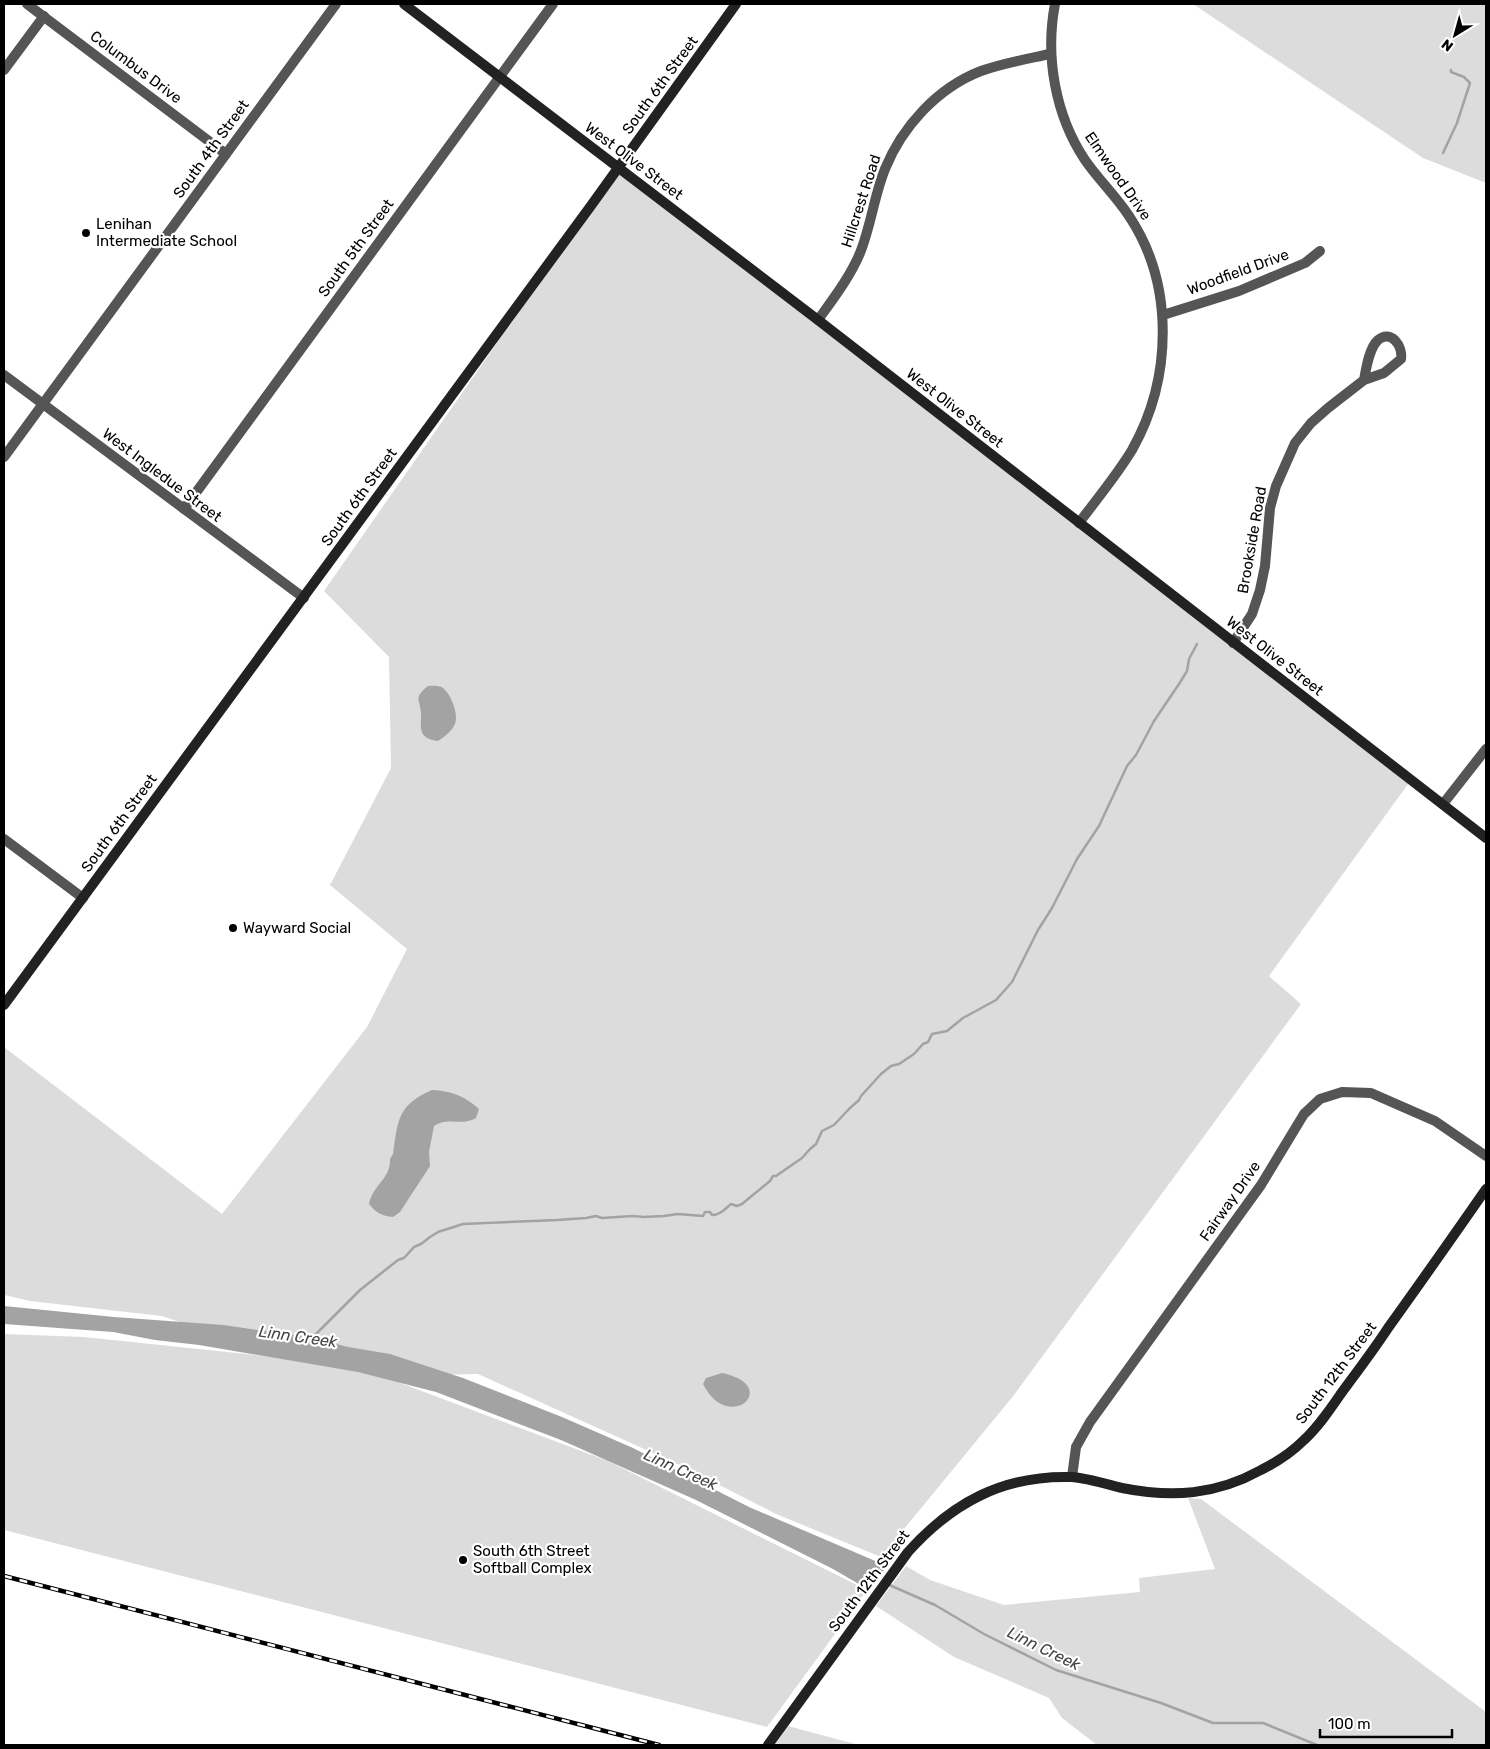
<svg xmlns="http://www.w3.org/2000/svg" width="1490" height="1749" font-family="Rubik,sans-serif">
<rect width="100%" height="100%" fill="#fff"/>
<g fill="#dcdcdc">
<path d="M1193,4H1486V183L1423,158Z"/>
<path d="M619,168L1411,780L1269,976L1301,1004L1014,1395L881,1557L776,1514L684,1467L478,1374L382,1376L608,1461L867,1590L767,1727L4,1530V1334L84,1337L284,1358L162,1316L30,1301L4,1295V1047L222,1214L367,1027L407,949L330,885L391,768L389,657L324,591Z"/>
<path d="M1188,1498L1201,1499L1486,1712V1745H1097L1062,1718L1049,1698L954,1657L876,1606L906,1566L930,1580L1004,1605L1140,1592L1139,1578L1215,1569Z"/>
<path d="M788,1726L859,1745H775Z"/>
</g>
<g fill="#a3a3a3">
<path d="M428,686C433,686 438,685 443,688C451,694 459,715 455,724C452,731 444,737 438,741C418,738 421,730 421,713C420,698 413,698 428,686Z"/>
<path d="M432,1090C451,1091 465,1096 479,1109L476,1118C460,1127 449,1116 434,1126L429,1152L430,1166L400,1212L393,1217C382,1216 376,1213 369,1204C373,1184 391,1179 390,1159L393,1154C398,1119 398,1105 432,1090Z"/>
<path d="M4,1306L114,1317L223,1325L313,1338L348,1347L390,1354L463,1378L562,1417L633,1448L749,1507L887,1566L869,1590L833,1569L696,1500L561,1440L436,1392L358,1372L199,1345L155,1340L113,1332L4,1324Z"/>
<path d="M722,1373C783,1386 728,1435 703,1384L706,1378Z"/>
</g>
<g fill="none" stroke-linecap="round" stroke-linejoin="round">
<g stroke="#a3a3a3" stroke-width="2.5">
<path d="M1443,153L1457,123L1470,83L1464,77L1451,72V70"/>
<path d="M311,1339L360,1290L398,1260L404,1258L414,1247L421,1244L430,1237L438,1232L463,1224L557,1220L586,1218L596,1216L602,1218L633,1216L644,1217L664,1216L678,1214L703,1216L705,1212H710L712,1215C720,1215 725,1209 731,1204L737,1206L742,1204L770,1181L773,1176H776L802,1158L810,1149L816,1144L822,1131L834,1125L849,1109L859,1100L861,1096L881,1074L891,1066L899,1064L914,1054L923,1044L928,1042L932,1034L947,1031L963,1018L996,1000L1012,982L1038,930L1052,908L1077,859L1099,826L1127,766L1136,755L1154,721L1179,684L1187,671L1189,659L1197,644"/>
<path d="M887,1584L935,1605L984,1634L1056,1670L1161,1703L1213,1723H1263L1317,1745"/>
</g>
<g stroke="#555" stroke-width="10">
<path d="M27,4L226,154"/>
<path d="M1055,4C1045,56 1055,115 1085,160C1098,179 1116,196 1129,216C1175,285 1172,379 1132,450C1117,475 1096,500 1079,523"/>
<path d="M4,70L44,16"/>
<path d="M1163,315L1239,291L1305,263L1320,251"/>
<path d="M818,320C833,299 850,277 860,253C871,226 874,196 885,169C902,127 937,88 981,71C1003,63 1027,59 1050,54"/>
<path d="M4,375L304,598"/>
<path d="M4,457L336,4"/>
<path d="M184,509L553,4"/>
<path d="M1233,643L1252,614L1260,590L1265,566L1270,508L1276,486L1295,443L1311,423L1328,408L1364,380L1384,373L1401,359C1403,346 1391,329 1378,340C1369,348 1366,369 1364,380"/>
<path d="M1443,804L1486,749"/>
<path d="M4,839L83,898"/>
<path d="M1072,1477L1076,1447L1090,1422L1261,1185L1304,1114L1320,1099L1342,1092L1371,1093L1435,1121L1486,1156"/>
</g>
<g stroke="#222" stroke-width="10">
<path d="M404,4L818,320L1486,838"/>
<path d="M4,1005L590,207L736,4"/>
<path d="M768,1745L908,1552C952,1503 1003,1475 1071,1477C1087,1478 1106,1484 1122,1488C1172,1498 1216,1495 1261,1470C1277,1462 1292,1452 1304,1440C1318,1427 1329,1411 1340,1395C1356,1373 1373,1351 1388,1328C1421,1282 1454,1235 1486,1189"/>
</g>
<g stroke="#000" stroke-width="4.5">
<path id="rail" d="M4,1576L659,1745"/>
</g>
<use href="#rail" stroke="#fff" stroke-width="2.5" stroke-dasharray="8" stroke-linecap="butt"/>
</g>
<g fill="#000" stroke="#fff" stroke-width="2">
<circle cx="86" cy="233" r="5"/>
<circle cx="233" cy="928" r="5"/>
<circle cx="463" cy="1560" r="5"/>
</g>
<g text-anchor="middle" stroke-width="4.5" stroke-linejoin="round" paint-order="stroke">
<g font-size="15" fill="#000" stroke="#fff">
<text transform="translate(136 67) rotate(37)" y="5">Columbus Drive</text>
<text transform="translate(660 85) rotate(-54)" y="5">South 6th Street</text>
<text transform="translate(211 149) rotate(-54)" y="5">South 4th Street</text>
<text transform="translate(634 161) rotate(37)" y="5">West Olive Street</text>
<text transform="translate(1118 176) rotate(55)" y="5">Elmwood Drive</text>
<text transform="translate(861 201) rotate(-72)" y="5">Hillcrest Road</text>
<text transform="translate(356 248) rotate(-54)" y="5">South 5th Street</text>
<text transform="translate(1238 272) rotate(-20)" y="5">Woodfield Drive</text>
<text transform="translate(955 408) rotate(38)" y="5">West Olive Street</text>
<text transform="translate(162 475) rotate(37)" y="5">West Ingledue Street</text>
<text transform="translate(359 497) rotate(-54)" y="5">South 6th Street</text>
<text transform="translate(1252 540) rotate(-80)" y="5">Brookside Road</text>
<text transform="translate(1275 656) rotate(38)" y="5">West Olive Street</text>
<text transform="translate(119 823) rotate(-54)" y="5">South 6th Street</text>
<text transform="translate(1230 1201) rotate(-55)" y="5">Fairway Drive</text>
<text transform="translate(1336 1373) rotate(-53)" y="5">South 12th Street</text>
<text transform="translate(869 1581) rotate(-53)" y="5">South 12th Street</text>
</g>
<g font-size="15" fill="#000" stroke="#fff" text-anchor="start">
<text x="96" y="229">Lenihan<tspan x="96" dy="17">Intermediate School</tspan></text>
<text x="243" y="933">Wayward Social</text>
<text x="473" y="1556">South 6th Street<tspan x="473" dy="17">Softball Complex</tspan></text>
</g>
<g font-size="16" font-style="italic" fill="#444" stroke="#fff">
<text transform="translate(298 1336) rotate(8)" y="6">Linn Creek</text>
<text transform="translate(681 1469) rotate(24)" y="6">Linn Creek</text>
<text transform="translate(1044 1648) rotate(26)" y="6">Linn Creek</text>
</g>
</g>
<rect width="1490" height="1749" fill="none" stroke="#000000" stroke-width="10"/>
<g transform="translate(1455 35) rotate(217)" stroke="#ffffff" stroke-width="4" paint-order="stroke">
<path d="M0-4L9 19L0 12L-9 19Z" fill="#000000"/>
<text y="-8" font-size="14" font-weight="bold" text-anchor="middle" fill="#000000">N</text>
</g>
<path d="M1320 1729v8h132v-8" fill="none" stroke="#000000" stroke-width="2.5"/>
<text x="1328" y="1729" font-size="15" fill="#000000" stroke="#ffffff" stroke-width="4" paint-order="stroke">100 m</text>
</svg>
